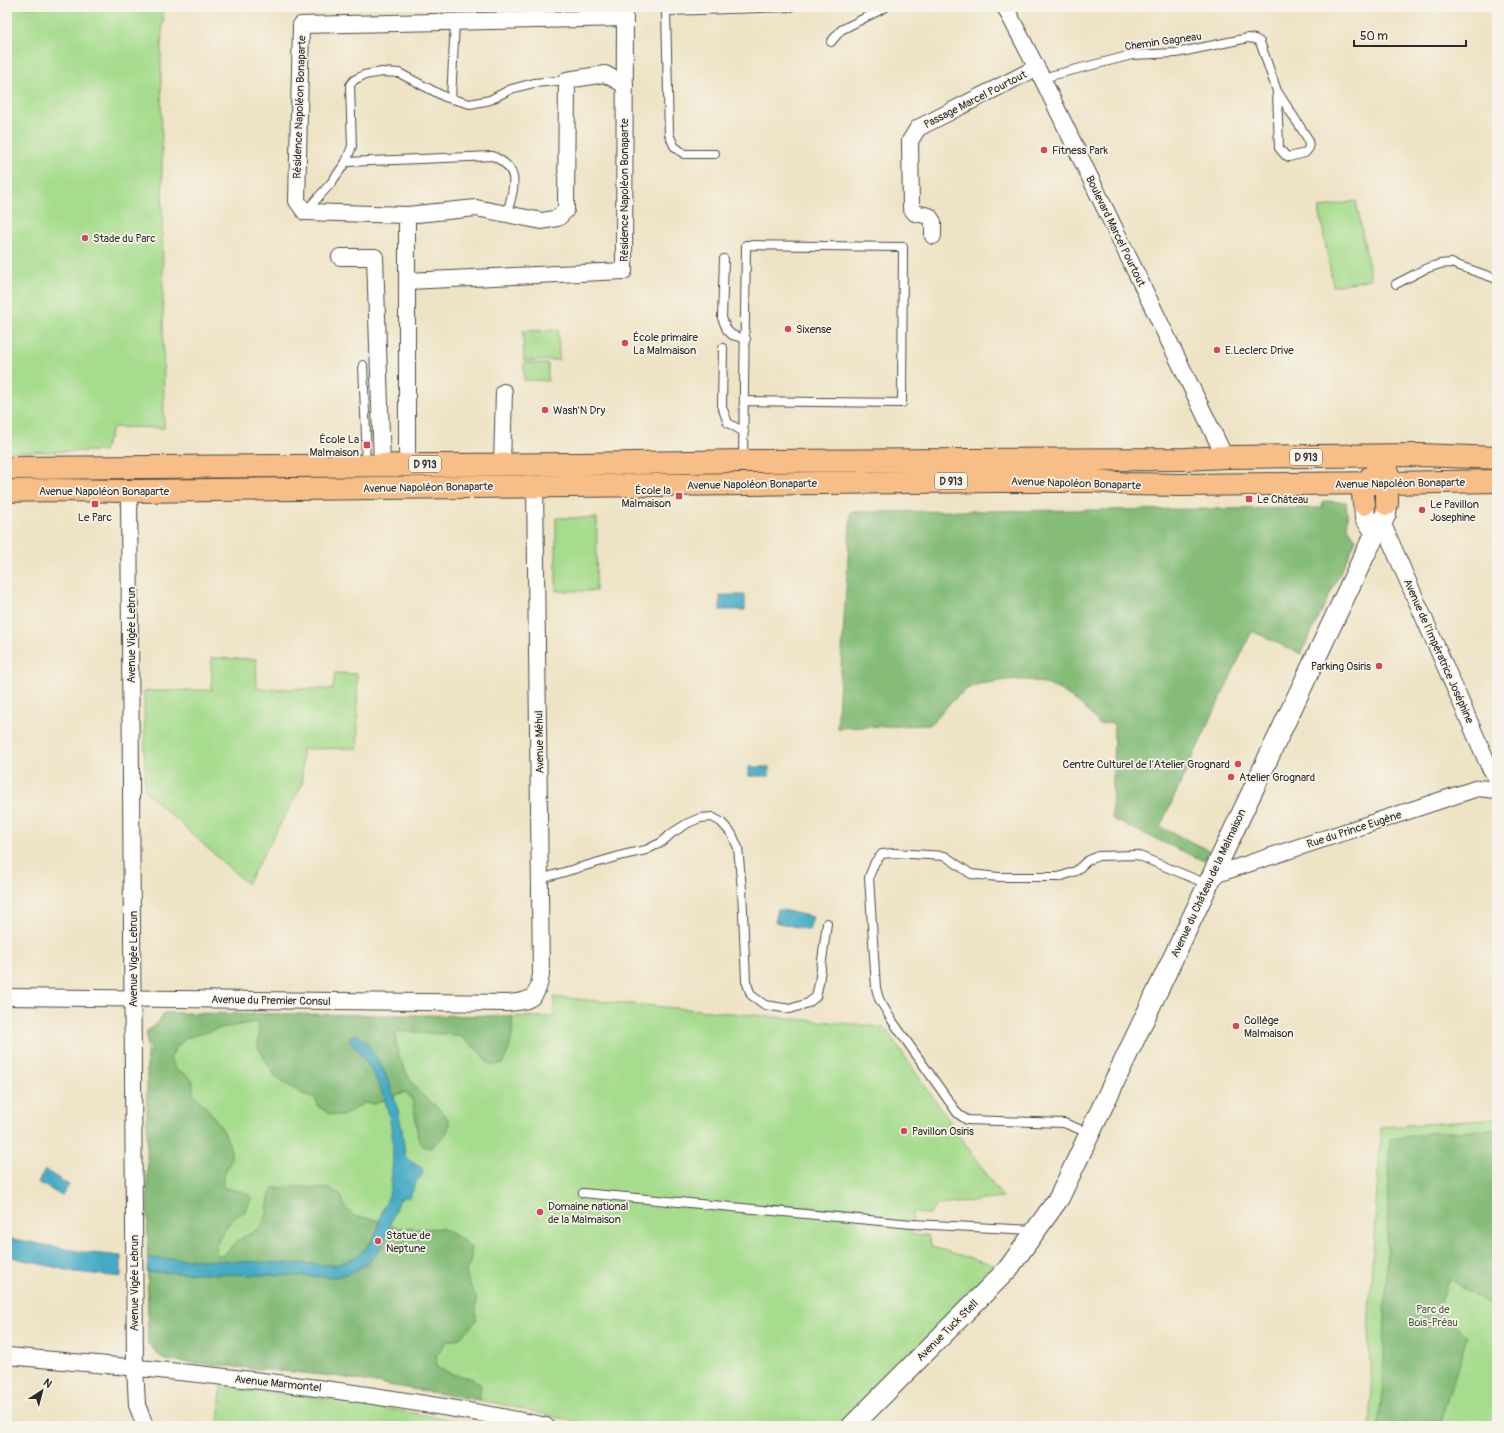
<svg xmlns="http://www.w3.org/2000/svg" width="1504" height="1433" font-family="Pangolin,sans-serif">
<rect width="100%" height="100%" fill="#f7f3e8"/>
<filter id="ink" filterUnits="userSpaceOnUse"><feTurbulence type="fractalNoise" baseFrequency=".025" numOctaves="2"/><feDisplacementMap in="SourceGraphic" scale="8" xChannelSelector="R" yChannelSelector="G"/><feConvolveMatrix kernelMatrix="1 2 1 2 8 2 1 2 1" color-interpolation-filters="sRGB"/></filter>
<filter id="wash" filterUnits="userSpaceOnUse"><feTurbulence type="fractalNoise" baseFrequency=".012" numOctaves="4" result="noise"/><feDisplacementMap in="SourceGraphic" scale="16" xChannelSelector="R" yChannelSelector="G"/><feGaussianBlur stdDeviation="0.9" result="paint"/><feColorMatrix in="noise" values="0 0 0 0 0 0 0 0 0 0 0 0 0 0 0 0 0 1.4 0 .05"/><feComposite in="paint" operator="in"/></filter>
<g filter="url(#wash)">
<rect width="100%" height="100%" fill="#eee3c5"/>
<g fill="#a6dc8d" stroke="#68845c">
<path d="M7,7H164L161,48L164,428L113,427L104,451L7,452Z"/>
<path d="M1356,201L1371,279L1333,286L1319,208Z"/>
<path d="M558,330L559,360L524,361L523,331Z"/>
<path d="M524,363L548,364V381L524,380Z"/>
<path d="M556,518H597L596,591H556Z"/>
<path d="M211,658L256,659L257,689H333L335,673L357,674L358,748L302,749V785L247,884L145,791L144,691L212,690Z"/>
<path d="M554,997L884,1027L1003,1198L936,1205L930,1214L913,1213L911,1235L928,1236L932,1247L1001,1267L841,1426H593L497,1403L335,1376L164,1360L148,1343L147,1031C155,1027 160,1021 164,1013L554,1017Z"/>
<path d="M1497,1119V1426H1370L1372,1398L1368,1329L1381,1127Z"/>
<path d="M221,1387L332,1399L488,1426H218Z"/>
</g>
<g fill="#84bc78" stroke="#587452">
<path d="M1323,501L1346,502L1348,527L1356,540L1301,654L1252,631L1160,827L1209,850L1204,861L1112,819L1114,723L1099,724C1072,690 1038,673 995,682C988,683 980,683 973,686C956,694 943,711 930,725L837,728L851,512L1322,508Z"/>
<path d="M164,1013L512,1016C513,1038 512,1045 502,1064L490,1065L479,1051L458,1035L396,1031C396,1038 396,1046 398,1053C399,1060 413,1085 418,1091C426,1100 448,1112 449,1124C449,1135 438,1142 430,1148L423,1146L418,1138L416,1120L412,1099L406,1092L398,1094L375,1104L364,1103L342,1116L330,1114L319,1107L315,1098L302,1094L276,1077L258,1047L259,1032L257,1022L221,1028L186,1038L175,1049L170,1059L177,1071L187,1075L193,1082V1093C207,1108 234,1137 231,1159C230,1164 226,1169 225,1173C223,1177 223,1182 222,1186C233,1193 242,1187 252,1198L245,1211L232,1219L220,1236L215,1249L218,1256L224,1255C228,1251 232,1245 237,1241C247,1234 258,1233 264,1221C270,1210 266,1198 273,1188L300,1187L328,1189L340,1194L345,1207L354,1216L372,1219L398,1228L424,1229L442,1228L461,1239L471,1248V1260L466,1271L470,1285L476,1297V1321L460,1338L446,1342L436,1356L437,1368L452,1374L471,1378L481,1385L479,1400L335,1376L164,1360L148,1343L147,1054H151V1044H147V1031C155,1027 160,1021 164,1013Z"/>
<path d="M1497,1129V1308L1494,1309L1449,1279L1437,1310L1467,1336L1440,1426H1378L1383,1386L1390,1139L1433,1133Z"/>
</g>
<g fill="#45aac5" stroke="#386a78">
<rect x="720" y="595" width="25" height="15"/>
<rect x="749" y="767" width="20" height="9"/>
<path d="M778,909L813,917L809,930L775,922Z"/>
<path d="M357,1034C363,1038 369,1046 373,1053C394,1084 402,1118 405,1156L410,1161L422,1168L423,1174L416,1182L410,1197L408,1198L405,1196C396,1202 397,1206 393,1216C390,1226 387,1237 382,1245C373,1263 354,1274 335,1277L147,1272L148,1258L334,1265C354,1261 370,1249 377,1230C379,1225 379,1220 381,1215C382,1208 387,1202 389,1195C391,1188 391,1179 392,1171C397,1124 383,1076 350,1042L351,1036Z"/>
<path d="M45,1170L69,1185L62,1196L38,1182Z"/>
<path d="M7,1238L83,1252L121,1256V1277L75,1272L7,1256Z"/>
</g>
</g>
<g filter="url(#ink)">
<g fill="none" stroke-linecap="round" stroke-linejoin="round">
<g stroke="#484742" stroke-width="10">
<g id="service">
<path d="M831,42L841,30L886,7"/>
<path d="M1042,78L1132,55L1176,53L1248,38L1255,39L1260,42L1277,91L1308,139L1309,148L1305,153L1289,157L1285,155L1279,148L1277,91"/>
<path d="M451,99L455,22"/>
<path d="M715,154H684L674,146L669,134L666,11L791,7"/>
<path d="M346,162L493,156C523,170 513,189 507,214"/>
<path d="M306,211L331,183L346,162L352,146L350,85L354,80L364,75L382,72L399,73L445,97L470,104L490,100L511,89L534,83L567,80"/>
<path d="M724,259L722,318L727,330L732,335L746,339"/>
<path d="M1396,284L1425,269L1440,264L1451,263L1497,279"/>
<path d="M723,348L722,407L728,423L744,432"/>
<path d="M363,365L366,436L365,464"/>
<path d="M743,460L746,245L903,247L902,403L745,401"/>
<path d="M540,879L623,855L646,850L662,842L672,833L688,823L700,818L712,817L721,822L732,834L738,848L742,889L746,981L751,995L765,1005L790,1009L808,1003L816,997L819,983L827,923"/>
<path d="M1089,1133L1064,1123L967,1120L958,1114L891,1019L879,999L876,988L869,877L875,862L882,854L894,853L945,856L971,874L998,877H1059L1076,871L1087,861L1098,856L1137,855L1207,884"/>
<path d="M583,1193L912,1224L1034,1230"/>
</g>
</g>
<g stroke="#484742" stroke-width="18">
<g id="minor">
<path d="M1005,7L1042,78L1225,457"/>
<path d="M407,215L476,208L542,221L558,218L566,210L567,80L605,74L625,85"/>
<path d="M933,236V222L929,216L915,213L911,208L910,141L918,128L1036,68"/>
<path d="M340,257H375L382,465"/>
<path d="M407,464V215L305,212L297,201L301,25L625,18L624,271L408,281"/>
<path d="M502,464L504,392"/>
<path d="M129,491L135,1367L137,1405L145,1426"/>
<path d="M1382,522L1488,764L1497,779"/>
<path d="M1211,876L1478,788L1497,790"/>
<path d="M7,997L508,1003C531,1001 538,999 541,974L535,485"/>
<path d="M7,1356C142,1368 278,1380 412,1402C457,1409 502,1416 546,1426"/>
</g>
</g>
<g stroke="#484742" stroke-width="22">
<g id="tertiary">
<path d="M1364,504L1365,518L1376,532"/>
<path d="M852,1426L1008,1269L1059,1198L1366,552L1386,514L1387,504"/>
</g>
</g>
<g stroke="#484742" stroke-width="24">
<g id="primary">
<path d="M7,468L580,464L743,461L1185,459L1225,457L1421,455L1497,458"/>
<path d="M1387,469V504"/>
<path d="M7,491L54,490L129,491L999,481H1096L1129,484L1180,485L1387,483L1497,481"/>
<path d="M1364,504C1362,490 1361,483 1375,474"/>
</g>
</g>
<use href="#service" stroke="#fff" stroke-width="8"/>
<use href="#minor" stroke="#fff" stroke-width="16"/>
<use href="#tertiary" stroke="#fff" stroke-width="20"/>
<use href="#primary" stroke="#f7be88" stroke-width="22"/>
</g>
</g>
<g fill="#d1495b" stroke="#f7f3e8" stroke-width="1.5">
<circle cx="1044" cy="150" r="4"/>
<circle cx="85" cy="238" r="4"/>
<circle cx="788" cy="329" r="4"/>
<circle cx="625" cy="343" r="4"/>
<circle cx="1217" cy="350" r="4"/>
<circle cx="545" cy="410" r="4"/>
<rect x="363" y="441" width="8" height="8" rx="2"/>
<rect x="675" y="492" width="8" height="8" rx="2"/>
<rect x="1245" y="495" width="8" height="8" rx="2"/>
<rect x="91" y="500" width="8" height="8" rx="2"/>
<circle cx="1422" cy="510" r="4"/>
<circle cx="1379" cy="666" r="4"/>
<circle cx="1238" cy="764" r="4"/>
<circle cx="1231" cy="777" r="4"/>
<circle cx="1236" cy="1026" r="4"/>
<circle cx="904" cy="1131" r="4"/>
<circle cx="540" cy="1212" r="4"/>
<circle cx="378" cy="1241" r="4"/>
</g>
<g text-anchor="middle" stroke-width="3.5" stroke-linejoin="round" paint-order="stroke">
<g fill="#f7f3e8" stroke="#686764" stroke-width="1">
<rect x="1290" y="449" width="32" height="16" rx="3"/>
<rect x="409" y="456" width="32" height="16" rx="3"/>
<rect x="935" y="473" width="32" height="16" rx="3"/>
</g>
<g font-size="10" font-weight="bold" fill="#2b2b2b">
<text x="1306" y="461">D 913</text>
<text x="425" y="468">D 913</text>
<text x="951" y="485">D 913</text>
</g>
<g font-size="11" fill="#2b2b2b" stroke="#f7f3e8">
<text transform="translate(1163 41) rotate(-8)" y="4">Chemin Gagneau</text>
<text transform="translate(975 99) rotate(-27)" y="4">Passage Marcel Pourtout</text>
<text transform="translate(299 107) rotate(-88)" y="4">Résidence Napoléon Bonaparte</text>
<text transform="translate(624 190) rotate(-90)" y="4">Résidence Napoléon Bonaparte</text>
<text transform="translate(1116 231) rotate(64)" y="4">Boulevard Marcel Pourtout</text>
<text transform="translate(1076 483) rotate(2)" y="4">Avenue Napoléon Bonaparte</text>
<text transform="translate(1400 483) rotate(-1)" y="4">Avenue Napoléon Bonaparte</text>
<text transform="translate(752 484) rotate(-1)" y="4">Avenue Napoléon Bonaparte</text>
<text transform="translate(428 487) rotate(-1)" y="4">Avenue Napoléon Bonaparte</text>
<text x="104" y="495">Avenue Napoléon Bonaparte</text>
<text transform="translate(131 635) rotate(-90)" y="4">Avenue Vigée Lebrun</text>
<text transform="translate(1439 651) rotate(66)" y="4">Avenue de l'Impératrice Joséphine</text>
<text transform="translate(539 742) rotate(-91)" y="4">Avenue Méhul</text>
<text transform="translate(1354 829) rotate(-18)" y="4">Rue du Prince Eugène</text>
<text transform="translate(1208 883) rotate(-65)" y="4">Avenue du Château de la Malmaison</text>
<text transform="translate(133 959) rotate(-90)" y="4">Avenue Vigée Lebrun</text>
<text transform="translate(271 1000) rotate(1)" y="4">Avenue du Premier Consul</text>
<text transform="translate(134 1283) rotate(-90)" y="4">Avenue Vigée Lebrun</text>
<text transform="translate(947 1330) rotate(-45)" y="4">Avenue Tuck Stell</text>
<text transform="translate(278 1383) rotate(6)" y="4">Avenue Marmontel</text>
</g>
<g font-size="11" fill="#2b2b2b" stroke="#f7f3e8" text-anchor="start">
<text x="1052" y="154">Fitness Park</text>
<text x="93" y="242">Stade du Parc</text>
<text x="796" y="333">Sixense</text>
<text x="633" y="341">École primaire<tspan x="633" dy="13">La Malmaison</tspan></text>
<text x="1225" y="354">E.Leclerc Drive</text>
<text x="553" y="414">Wash'N Dry</text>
<text x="359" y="443" text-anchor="end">École La<tspan x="359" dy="13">Malmaison</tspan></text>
<text x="671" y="494" text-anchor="end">École la<tspan x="671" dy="13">Malmaison</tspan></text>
<text x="1257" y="503">Le Château</text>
<text x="1430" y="508">Le Pavillon<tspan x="1430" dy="13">Josephine</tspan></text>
<text x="95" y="521" text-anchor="middle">Le Parc</text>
<text x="1371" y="670" text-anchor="end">Parking Osiris</text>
<text x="1230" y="768" text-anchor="end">Centre Culturel de l'Atelier Grognard</text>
<text x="1239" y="781">Atelier Grognard</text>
<text x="1244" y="1024">Collège<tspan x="1244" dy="13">Malmaison</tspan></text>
<text x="912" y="1135">Pavillon Osiris</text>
<text x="548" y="1210">Domaine national<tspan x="548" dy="13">de la Malmaison</tspan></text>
<text x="386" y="1239">Statue de<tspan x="386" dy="13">Neptune</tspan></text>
</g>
<g font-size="11" fill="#4a5744" stroke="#f7f3e8">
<text x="1433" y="1313">Parc de<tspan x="1433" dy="13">Bois-Préau</tspan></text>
</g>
</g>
<rect width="1504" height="1433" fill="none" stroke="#f7f3e8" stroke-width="24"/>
<g transform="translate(42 1391) rotate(36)" stroke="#f7f3e8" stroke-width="3" paint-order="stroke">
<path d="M0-3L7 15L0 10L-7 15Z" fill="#2b2b2b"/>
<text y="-6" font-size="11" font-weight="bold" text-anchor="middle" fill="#2b2b2b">N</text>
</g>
<path d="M1354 40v6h112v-6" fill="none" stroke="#2b2b2b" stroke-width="2"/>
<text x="1360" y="40" font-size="12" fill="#2b2b2b" stroke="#f7f3e8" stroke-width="3" paint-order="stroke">50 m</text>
</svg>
